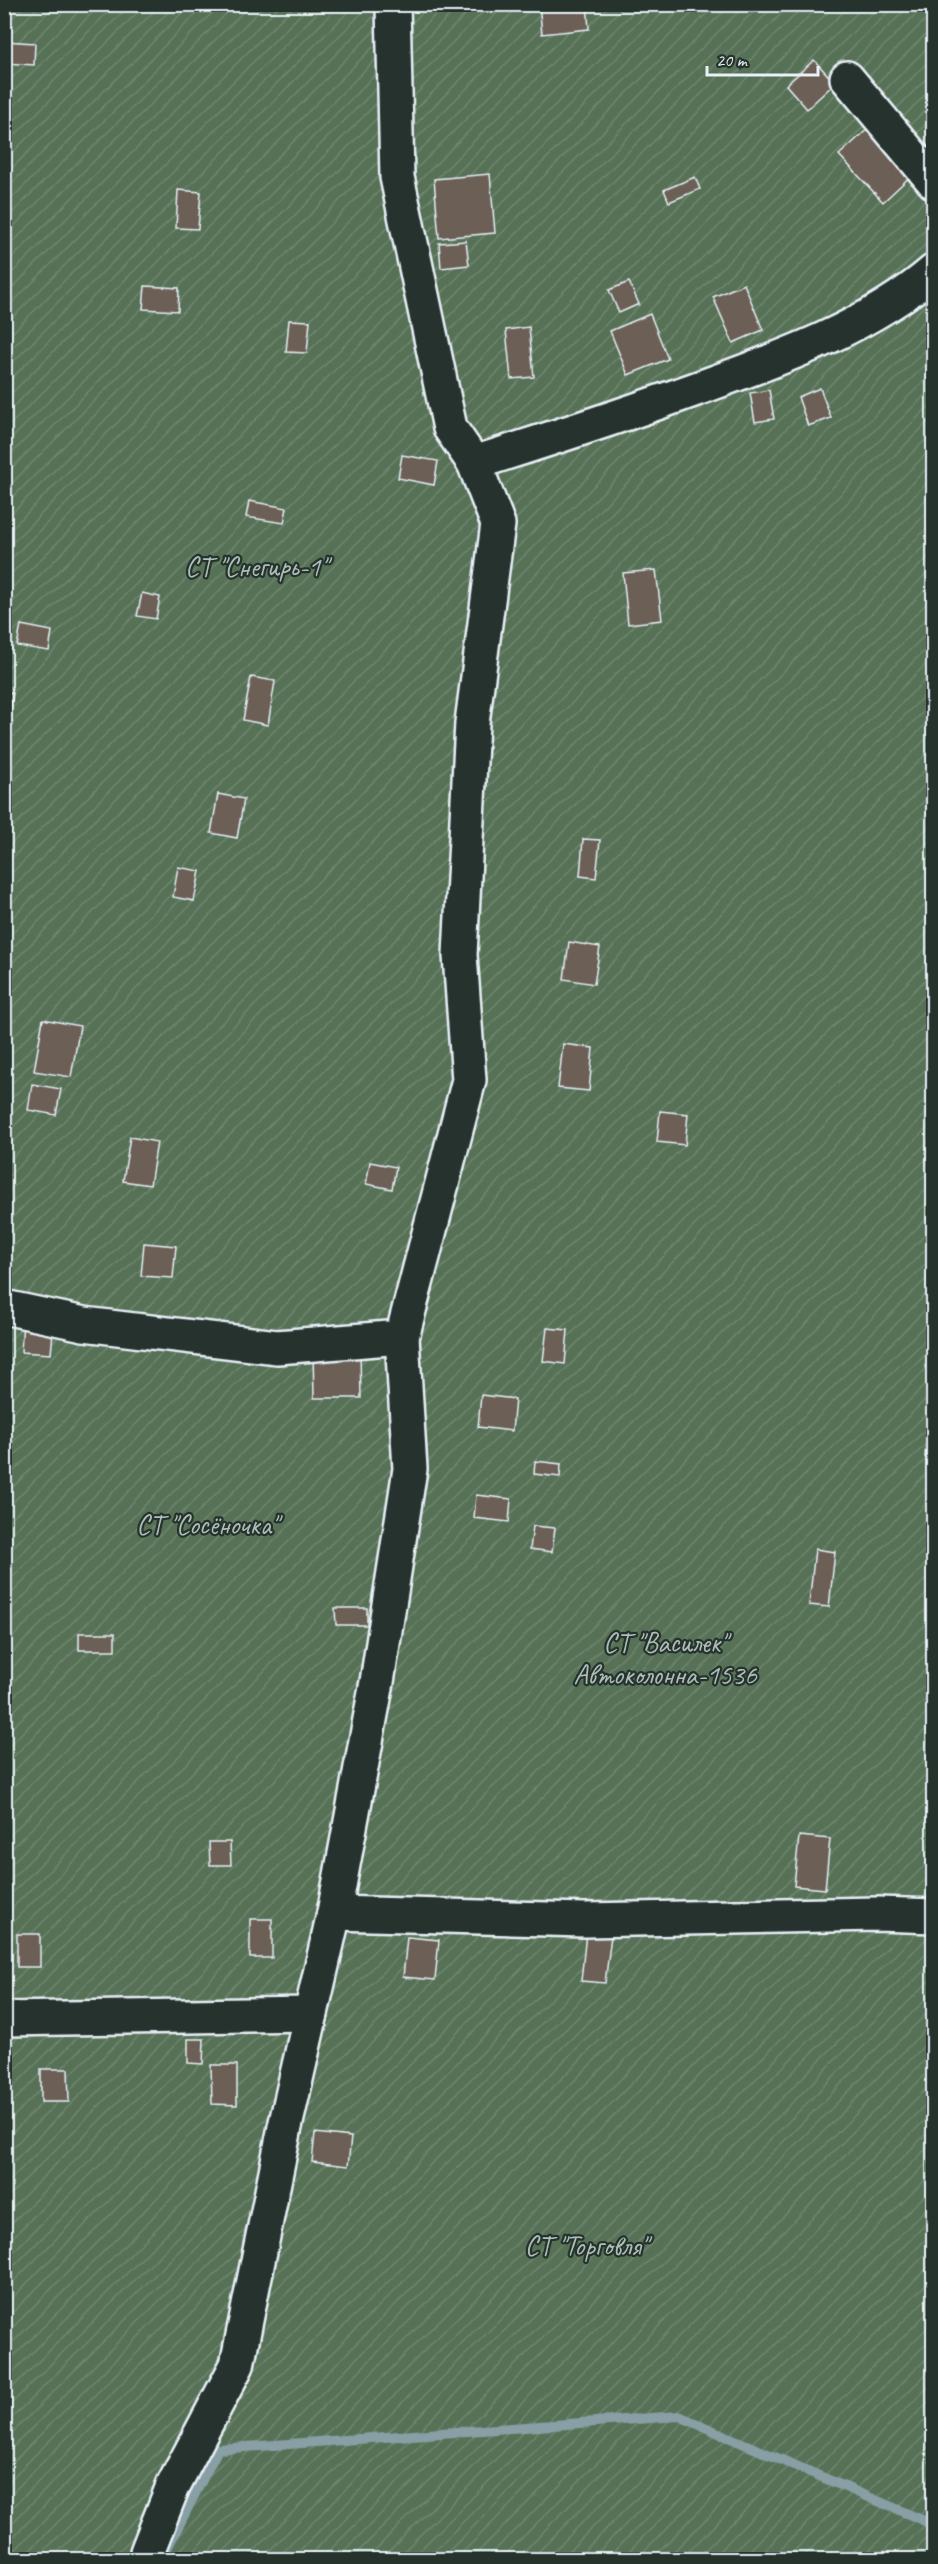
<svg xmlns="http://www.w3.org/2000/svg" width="938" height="2564" font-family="Caveat,sans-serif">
<defs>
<pattern id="garden-furrows" width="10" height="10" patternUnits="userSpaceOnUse" patternTransform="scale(1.5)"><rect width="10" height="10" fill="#577157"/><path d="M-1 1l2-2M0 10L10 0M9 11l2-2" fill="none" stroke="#6f8670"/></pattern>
</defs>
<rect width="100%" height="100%" fill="#343c35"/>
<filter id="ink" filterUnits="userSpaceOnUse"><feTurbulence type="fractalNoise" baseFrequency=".0167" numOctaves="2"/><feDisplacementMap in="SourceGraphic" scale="12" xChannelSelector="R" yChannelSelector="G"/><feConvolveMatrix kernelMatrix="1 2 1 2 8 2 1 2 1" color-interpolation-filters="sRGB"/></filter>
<g filter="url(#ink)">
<path fill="url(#garden-furrows)" stroke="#a0b1a8" stroke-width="1.5" d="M5,5H933V2559L5,2560Z"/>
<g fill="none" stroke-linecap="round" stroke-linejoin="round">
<path stroke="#879fa5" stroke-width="10" d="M161,2560L218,2449L679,2416L934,2525"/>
</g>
<g fill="#6c6157" stroke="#e8f1f8" stroke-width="1.5">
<path d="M539,4H587L589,29L542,34Z"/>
<path d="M4,41L35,43L34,65L4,63Z"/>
<path d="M814,60L835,83L807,109L786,85Z"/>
<path d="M871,126L914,173L883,202L839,155Z"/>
<path d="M490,174L495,233L439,238L434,179Z"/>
<path d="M695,177L700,189L669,202L664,190Z"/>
<path d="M178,190L201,192L198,229L176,228Z"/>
<path d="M466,241L469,265L441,268L439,243Z"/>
<path d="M629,282L639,304L619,313L609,290Z"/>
<path d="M744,284L763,330L733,343L713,297Z"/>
<path d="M145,286L179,288L178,311L143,309Z"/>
<path d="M650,314L668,359L628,375L610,331Z"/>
<path d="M289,320L310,321L307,353L286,352Z"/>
<path d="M529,327L534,377L511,379L506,330Z"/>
<path d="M820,388L831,418L808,426L798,397Z"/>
<path d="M769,390L774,419L755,422L750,393Z"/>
<path d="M402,455L438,461L434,485L398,478Z"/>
<path d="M249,501L287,508L284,523L246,517Z"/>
<path d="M656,570L662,620L628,624L623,573Z"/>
<path d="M142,593L160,597L156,619L137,616Z"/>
<path d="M21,625L52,631L49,651L17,646Z"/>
<path d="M251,677L275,681L268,725L243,720Z"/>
<path d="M4,692L13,693L9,716H4Z"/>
<path d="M218,794L244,799L237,838L211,833Z"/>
<path d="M583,839L600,840L596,878L580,876Z"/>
<path d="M178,867L200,871L194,901L173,897Z"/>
<path d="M569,942L600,947L594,984L564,979Z"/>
<path d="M43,1019L80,1026L71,1077L34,1071Z"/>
<path d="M563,1044L593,1048L589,1091L558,1088Z"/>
<path d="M32,1084L61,1089L56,1115L28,1110Z"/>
<path d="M660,1111L688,1114L685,1145L657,1142Z"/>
<path d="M130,1137L157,1142L150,1185L123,1181Z"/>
<path d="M370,1162L396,1167L392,1189L366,1184Z"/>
<path d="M144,1243L176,1246L173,1278L141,1276Z"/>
<path d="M23,1319L54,1321L51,1354L21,1352Z"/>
<path d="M547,1328L568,1330L565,1364L543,1361Z"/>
<path d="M360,1352L361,1398H314L313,1353Z"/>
<path d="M481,1395L515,1399L512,1431L478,1427Z"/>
<path d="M927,1437H934V1457H925Z"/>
<path d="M535,1461L561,1464L560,1477L534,1474Z"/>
<path d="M476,1495L511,1499L509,1522L474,1518Z"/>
<path d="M533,1526L555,1528L552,1552L530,1549Z"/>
<path d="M815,1549L835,1552L829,1607L809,1605Z"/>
<path d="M335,1608H367V1625H336Z"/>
<rect x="79" y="1633" width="36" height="17"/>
<path d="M799,1836L830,1839L825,1889L794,1886Z"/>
<path d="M209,1842H230L231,1865H210Z"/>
<rect x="250" y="1919" width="22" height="39"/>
<path d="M586,1933L611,1936L605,1983L581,1981Z"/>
<rect x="17" y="1934" width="23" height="33"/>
<path d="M407,1937L439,1940L435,1980L403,1977Z"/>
<path d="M188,2039H204L203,2064L188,2063Z"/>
<path d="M211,2065H237V2105L212,2104Z"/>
<path d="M41,2069H68L69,2102H41Z"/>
<path d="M315,2133L351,2137L348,2166L312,2162Z"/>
</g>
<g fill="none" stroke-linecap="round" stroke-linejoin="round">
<g stroke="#e8f1f8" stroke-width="38">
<g id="minor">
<path d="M847,78L934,182"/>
<path d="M474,463C550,439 624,415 699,388C779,359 868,328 934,271"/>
<path d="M4,1307L84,1324L277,1347L402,1337"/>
<path d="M334,1913L585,1920L878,1914L934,1916"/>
<path d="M4,2019L311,2014"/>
<path d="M147,2560V2552L173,2486L237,2365L285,2127L334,1913L377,1682L410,1469L402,1337L469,1080L460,955L472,723L498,524L474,463L450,428L397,177L393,4"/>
</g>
</g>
<use href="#minor" stroke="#26332d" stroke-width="33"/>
</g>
</g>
<g text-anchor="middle" stroke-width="4.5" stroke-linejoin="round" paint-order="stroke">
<g font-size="28" fill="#aebeb8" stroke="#26332d">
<text x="256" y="576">СТ "Снегирь-1"</text>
<text x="207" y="1534">СТ "Сосёночка"</text>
<text x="665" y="1652">СТ "Василек"<tspan x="665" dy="32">Автоколонна-1536</tspan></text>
<text x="586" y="2255">СТ "Торговля"</text>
</g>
</g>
<rect width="938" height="2564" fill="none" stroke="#26332d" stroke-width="24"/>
<rect x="12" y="12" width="914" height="2540" fill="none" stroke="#e8f1f8" stroke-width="2" filter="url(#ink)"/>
<path d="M707 66v9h111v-9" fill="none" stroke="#e8f1f8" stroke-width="3"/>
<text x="716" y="66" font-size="18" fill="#e8f1f8" stroke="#26332d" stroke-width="4.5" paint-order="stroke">20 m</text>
</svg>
